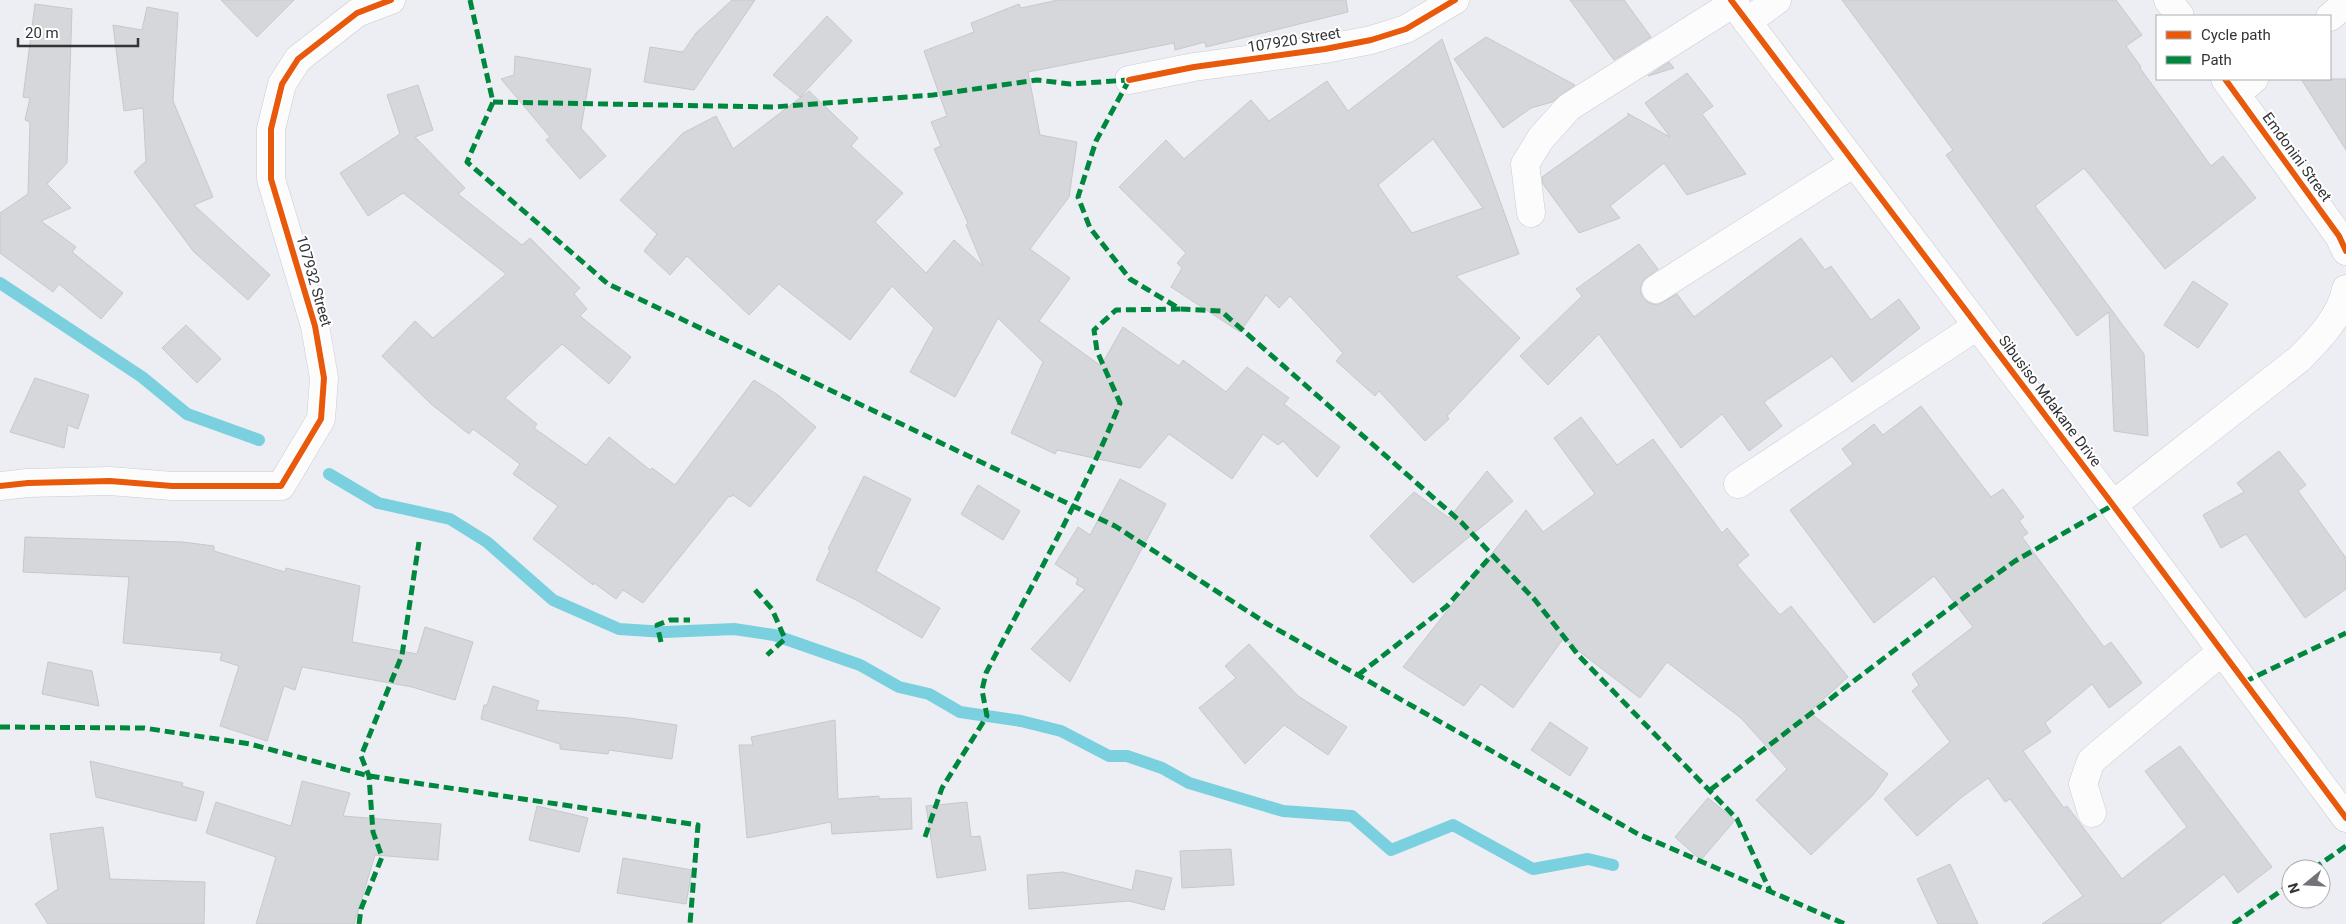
<svg xmlns="http://www.w3.org/2000/svg" width="2346" height="924" font-family="Roboto,sans-serif">
<rect width="100%" height="100%" fill="#eceef4"/>
<g fill="none" stroke-linecap="round" stroke-linejoin="round">
<g stroke="#7bd0df" stroke-width="12">
<path d="M0,283L142,377L187,414L259,440"/>
<path d="M329,474L378,503L450,519L487,542L553,600L619,629L665,632L734,629L774,635L860,665L899,687L929,694L960,712L1021,721L1061,731L1109,756H1127L1162,768L1189,783L1283,811L1352,816L1391,850L1453,825L1533,869L1588,859L1613,865"/>
</g>
</g>
<g fill="#d6d7db" stroke="#c7c8cd" fill-rule="evenodd">
<path d="M221,0H294L257,37Z"/>
<path d="M732,0H755L694,90L644,82L650,47L683,52L696,33Z"/>
<path d="M1058,0H1346L1348,12L1206,47L1205,42L1175,50L1174,43L1028,72L1040,135L1077,142L1069,197L1030,249L1070,278L1039,321L1101,366L1123,327L1179,366L1183,360L1226,392L1247,367L1289,398L1284,404L1340,447L1317,477L1283,441L1278,445L1263,434L1232,479L1169,434L1140,468L1057,450L1055,454L1011,433L1043,362L998,318L955,397L910,372L934,328L892,286L850,340L779,284L749,315L687,256L670,275L644,251L657,234L620,200L683,133L716,116L733,149L809,91L858,138L851,146L903,193L875,222L926,273L954,240L983,266L966,225L968,223L934,149L941,146L931,122L947,116L924,51L974,32L971,23L1019,4L1021,8Z"/>
<path d="M1570,0H1624L1651,37L1614,60Z"/>
<path d="M1842,0H2116L2142,35L2126,46L2141,67L2140,68L2211,166L2223,156L2256,198L2165,269L2084,168L2035,206L2144,354L2148,436L2114,431L2109,312L2077,336L1946,155L1953,150Z"/>
<path d="M35,4L72,9L67,163L47,184L71,208L41,221L76,247L72,252L123,293L101,319L59,284L53,292L0,253V213L28,194L30,122L25,120L30,98L23,97Z"/>
<path d="M147,7L178,13L173,101L213,197L194,205L270,275L248,300L194,252L134,172L146,161L143,108L124,111L113,25L142,30Z"/>
<path d="M827,16L852,41L800,97L773,75Z"/>
<path d="M1486,37L1575,85L1552,102L1531,108L1503,128L1454,59Z"/>
<path d="M1442,39L1519,254L1456,276L1520,338L1447,416L1449,419L1425,441L1379,391L1375,396L1336,361L1343,353L1290,296L1279,308L1266,295L1240,332L1171,287L1182,268L1177,263L1186,253L1119,187L1166,140L1184,159L1251,100L1269,121L1327,81L1348,111ZM1433,139L1483,208L1412,233L1378,185Z"/>
<path d="M515,56L591,69L581,128L606,156L580,179L546,140L550,137L501,79L514,75Z"/>
<path d="M1669,62L1674,68L1648,76Z"/>
<path d="M1687,73L1713,106L1702,114L1746,174L1687,195L1664,163L1610,206L1620,218L1579,233L1543,184L1542,177L1629,115L1627,113L1670,137L1645,103Z"/>
<path d="M2301,79H2346V150Z"/>
<path d="M418,85L433,130L415,137L465,188L458,194L522,245L530,238L580,288L574,294L587,309L580,316L631,357L609,384L562,344L505,398L537,424L534,428L586,465L609,437L650,470L652,468L675,485L754,380L778,395L816,427L750,507L733,495L731,497L729,496L643,603L623,590L616,599L594,583L593,585L533,539L558,506L513,474L520,464L473,429L469,434L431,404L382,356L415,321L433,338L506,274L403,193L368,216L340,173L400,134L387,95Z"/>
<path d="M1801,238L1825,270L1831,266L1871,320L1899,299L1920,328L1852,382L1832,356L1764,402L1782,426L1749,451L1722,414L1681,448L1599,334L1548,385L1520,356L1582,296L1576,289L1639,244L1658,269L1642,282L1640,290L1643,298L1649,303L1657,305L1677,294L1694,317Z"/>
<path d="M2193,281L2228,304L2198,348L2164,325Z"/>
<path d="M186,325L221,359L197,383L162,348Z"/>
<path d="M35,378L89,395L78,429L68,425L64,448L10,432Z"/>
<path d="M1921,406L1991,497L2003,489L2024,517L2019,521L2028,533L2022,537L2104,647L2111,642L2142,683L2109,708L2092,684L2045,723L2051,732L2023,751L2064,808L2067,806L2122,879L2187,827L2145,771L2180,746L2272,867L2238,893L2224,874L2160,924H2042L2083,896L2010,799L2005,802L1988,778L1962,797L1917,836L1884,799L1950,742L1912,691L1919,685L1912,674L1973,627L1934,576L1874,623L1790,510L1853,464L1842,449L1874,424L1883,435Z"/>
<path d="M1581,417L1617,465L1653,439L1722,533L1727,528L1749,555L1737,565L1780,615L1791,606L1848,677L1809,712L1888,774L1873,795L1811,855L1756,800L1787,769L1741,718L1667,662L1640,698L1563,639L1513,708L1481,684L1464,706L1403,667L1526,510L1543,532L1595,494L1554,438Z"/>
<path d="M2279,451L2306,485L2298,491L2346,558V589L2305,618L2246,534L2221,548L2203,515L2244,492L2237,483Z"/>
<path d="M1487,471L1513,501L1413,583L1370,536L1414,492L1449,518Z"/>
<path d="M864,476L911,499L876,571L940,608L922,638L858,601L816,580L830,550L828,549Z"/>
<path d="M1120,479L1166,504L1070,682L1031,649L1085,589L1076,584L1078,579L1055,564L1078,527L1090,535Z"/>
<path d="M978,485L1020,511L1003,540L961,514Z"/>
<path d="M25,537L183,542L214,546V551L285,572L286,568L360,586L352,642L417,654L425,627L473,642L455,700L412,687L302,667L295,690L284,686L267,741L220,726L239,666L220,660L222,653L123,643L129,577L23,572Z"/>
<path d="M1249,644L1298,696L1347,727L1328,755L1284,725L1245,764L1199,708L1236,678L1225,666Z"/>
<path d="M48,662L92,671L99,706L42,694Z"/>
<path d="M493,686L539,701L536,710L629,718L677,725L672,759L609,750L608,754L560,749V744L481,719L484,705H487Z"/>
<path d="M835,720L838,799L879,796V799L911,798L912,829L832,834L831,822L747,838L739,745H753L751,737Z"/>
<path d="M1550,722L1588,748L1570,776L1531,750Z"/>
<path d="M90,761L183,783L182,786L204,792L196,821L96,797Z"/>
<path d="M302,781L350,793L343,816L441,824L438,860L375,855L354,924H256L276,857L206,833L216,802L291,826Z"/>
<path d="M1708,798L1735,820L1701,860L1675,837Z"/>
<path d="M967,802L971,837L980,836L986,870L937,878L926,806Z"/>
<path d="M537,806L588,818L579,852L529,840Z"/>
<path d="M103,827L110,879L205,882L204,924H48L35,904L58,889L50,834Z"/>
<path d="M1231,849L1234,885L1182,888L1180,851Z"/>
<path d="M623,858L692,870L686,904L617,893Z"/>
<path d="M1950,864L1978,924H1938L1917,879Z"/>
<path d="M1136,870L1172,878L1164,910L1129,901L1029,909L1027,875L1063,872L1132,890Z"/>
</g>
<g fill="none" stroke-linecap="round" stroke-linejoin="round">
<g stroke="#caccd0" stroke-width="29">
<g id="minor">
<path d="M2168,0L2180,16"/>
<path d="M2330,17L2346,3"/>
<path d="M1747,22L1777,0"/>
<path d="M2225,79L2339,236L2346,251"/>
<path d="M1129,80L1194,67L1325,49L1371,40L1406,29L1455,0"/>
<path d="M2236,94L2254,79"/>
<path d="M1531,213L1525,164L1541,138L1569,107L1734,3"/>
<path d="M1656,289L1854,163"/>
<path d="M1738,484L1977,326"/>
<path d="M0,486L28,483L110,481L172,486H281L321,419L324,378L315,326L271,179V129L282,84L298,59L357,13L391,0"/>
<path d="M2113,505L2299,359C2318,340 2341,317 2346,289"/>
<path d="M2092,813L2083,784L2091,761L2221,652"/>
</g>
</g>
<g stroke="#caccd0" stroke-width="29">
<path id="tertiary" d="M1731,0L2113,505L2346,818"/>
</g>
<use href="#minor" stroke="#fcfcfd" stroke-width="28"/>
<use href="#tertiary" stroke="#fcfcfd" stroke-width="28"/>
<g stroke="#00873e" stroke-width="5" stroke-dasharray="10 5" stroke-linecap="butt">
<path d="M470,0L493,102L467,162L608,284L1115,526L1266,623L1638,834L1845,924"/>
<path d="M1129,80L1096,141L1078,197L1090,228L1130,279L1180,309L1221,311L1461,522L1535,600L1579,656L1737,819L1770,891"/>
<path d="M493,102L773,107L933,95L1037,80L1070,84L1129,80"/>
<path d="M755,590L772,609L785,639L767,655"/>
<path d="M661,642L657,625L670,620H690"/>
<path d="M1358,675L1447,606L1491,556"/>
<path d="M2244,682L2346,633"/>
<path d="M0,727L144,728L250,744L369,776L698,825L690,924"/>
<path d="M1710,790L1966,596L2015,561L2113,505"/>
<path d="M925,837L942,788L987,716L982,690L986,673C1032,584 1083,496 1120,403L1097,351L1094,330L1116,310L1180,309"/>
<path d="M2313,869L2346,846"/>
<path d="M359,924L361,909L382,857L373,832L369,776L361,756L402,655L419,542"/>
<path d="M2233,924L2291,884"/>
</g>
<g stroke="#fff" stroke-width="9">
<g id="cycleway">
<path d="M1731,0L2113,505L2346,818"/>
<path d="M2225,79L2339,236L2346,251"/>
<path d="M1129,80L1194,67L1325,49L1371,40L1406,29L1455,0"/>
<path d="M0,486L28,483L110,481L172,486H281L321,419L324,378L315,326L271,179V129L282,84L298,59L357,13L391,0"/>
</g>
</g>
<use href="#cycleway" stroke="#e8590c" stroke-width="6"/>
</g>
<g text-anchor="middle" stroke-width="4" stroke-linejoin="round" paint-order="stroke">
<g font-size="15" fill="#323337" stroke="#fff">
<text transform="translate(1294 40) rotate(-9)" y="5">107920 Street</text>
<text transform="translate(2297 157) rotate(54)" y="5">Emdonini Street</text>
<text transform="translate(314 281) rotate(74)" y="5">107932 Street</text>
<text transform="translate(2050 401) rotate(53)" y="5">Sibusiso Mdakane Drive</text>
</g>
</g>
<rect x="2156" y="15" width="175" height="65" fill="#ffffff" stroke="#adadaf"/>
<rect x="2166" y="31" width="25" height="8" fill="#e8590c" stroke="#adadaf"/>
<text x="2201" y="40" font-size="15" fill="#323337">Cycle path</text>
<rect x="2166" y="56" width="25" height="8" fill="#00873e" stroke="#adadaf"/>
<text x="2201" y="65" font-size="15" fill="#323337">Path</text>
<g transform="translate(2306 884) rotate(252)"><circle r="24" fill="#ffffff" stroke="#adadaf"/>
<path d="M0-4L9 19L0 12L-9 19Z" fill="#737479"/>
<text y="-8" font-size="14" font-weight="bold" text-anchor="middle" fill="#323337">N</text>
</g>
<path d="M18 38v8h120v-8" fill="none" stroke="#323337" stroke-width="2.5"/>
<text x="25" y="38" font-size="15" fill="#323337" stroke="#ffffff" stroke-width="4" paint-order="stroke">20 m</text>
</svg>
